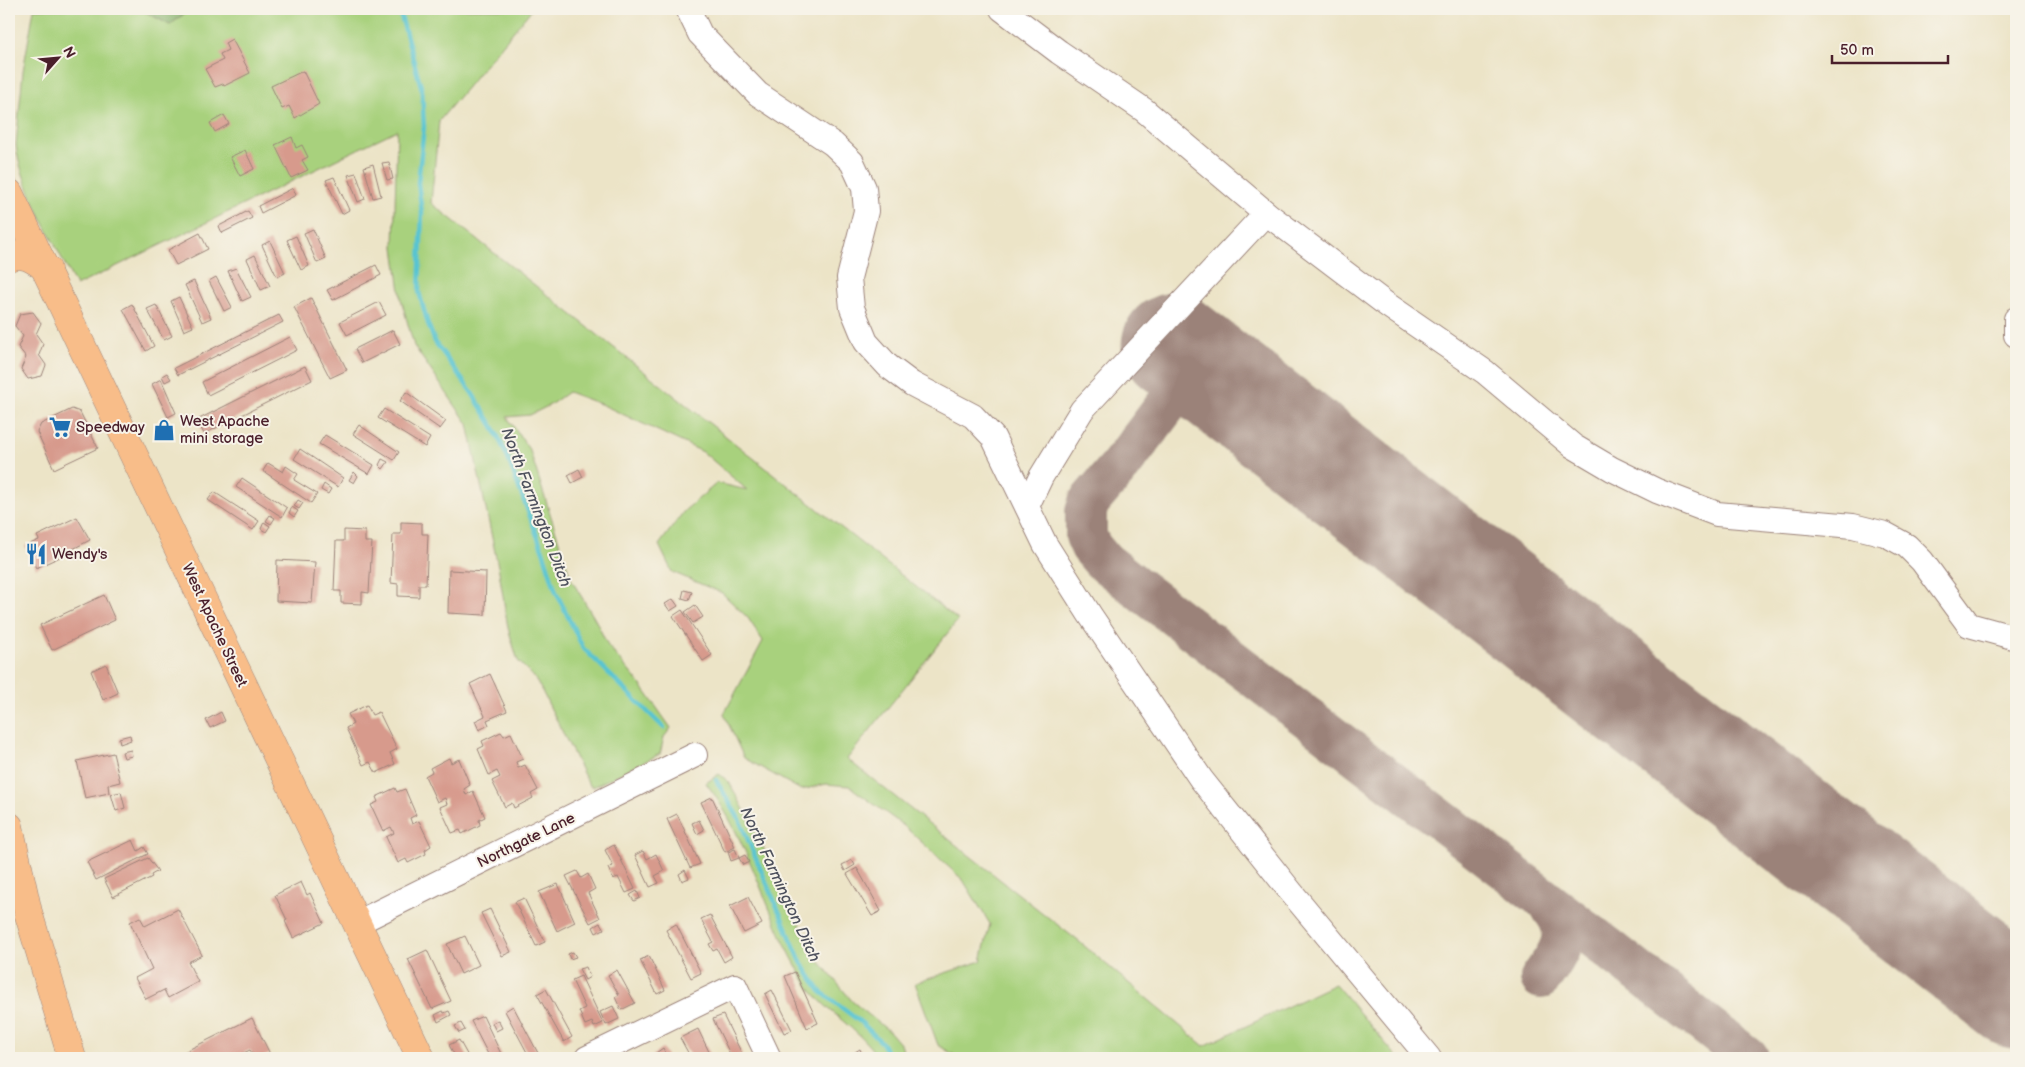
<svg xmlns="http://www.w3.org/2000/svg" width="2025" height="1067" font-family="'Balsamiq Sans',sans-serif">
<rect width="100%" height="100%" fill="#f7f3e8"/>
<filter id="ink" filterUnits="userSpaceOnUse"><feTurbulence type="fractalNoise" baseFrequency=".02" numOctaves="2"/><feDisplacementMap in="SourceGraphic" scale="10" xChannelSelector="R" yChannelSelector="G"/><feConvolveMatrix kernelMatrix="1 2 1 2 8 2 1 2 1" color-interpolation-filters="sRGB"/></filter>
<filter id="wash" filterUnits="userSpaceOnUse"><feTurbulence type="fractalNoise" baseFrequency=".0096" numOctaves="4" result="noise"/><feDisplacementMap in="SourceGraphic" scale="20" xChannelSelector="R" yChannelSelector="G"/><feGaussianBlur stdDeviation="1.12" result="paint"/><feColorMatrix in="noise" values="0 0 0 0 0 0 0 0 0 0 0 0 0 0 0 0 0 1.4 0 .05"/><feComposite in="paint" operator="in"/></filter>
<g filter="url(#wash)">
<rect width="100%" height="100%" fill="#ece4c7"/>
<g fill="#a8d17d" stroke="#797854">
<path d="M34,9H140L170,25L190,9H532L439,121L431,203L958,620L847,759L1082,944L1204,1046L1335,984L1398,1058H959L938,1045L915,983L981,961L990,924L963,880L904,826L849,786L826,784L801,790L744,758L724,714L763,641L748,618L722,593L672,572L659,545L684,511L717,483L747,490L703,452L603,405L568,392L550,405L530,415L507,417L530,451L571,579L596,621L608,646L640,684L671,728L664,737L660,754L593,787L589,785L541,689L533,676L518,661L508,628L499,571L468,424L414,346L401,299L394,247L397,130L76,286C58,249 20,185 16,145L23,71Z"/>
<path d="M719,774L729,782L754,828L814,955L853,1002L890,1032L902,1046L904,1058H878C859,1027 823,1012 805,981C766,918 751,842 706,783Z"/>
</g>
<path fill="#86b36c" stroke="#68694c" d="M140,9H190L170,25Z"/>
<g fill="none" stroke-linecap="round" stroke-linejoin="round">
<g stroke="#58c4d1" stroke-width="4.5">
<path d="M399,9L422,90L424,127L418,183L422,213L419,292L428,324L435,342L472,393L494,428L507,456L544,554L556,592L583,648L664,728"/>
<path d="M716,780L738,817L801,962L820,991L863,1024L883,1044L889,1058"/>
</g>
<g stroke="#9b8279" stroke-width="42">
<path d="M1198,363L1121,465L1089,502L1086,512V536L1091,547L1102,560L1138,588L1612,951L1748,1058"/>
<path d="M1541,978C1551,963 1568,944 1561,924C1559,917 1553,910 1549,904"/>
</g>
<path stroke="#9b8279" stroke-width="105" d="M1174,345L2016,996"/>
</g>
<g id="blocks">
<g fill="#d79a8c">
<path d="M232,39L250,73L224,86L223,84L215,87L205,69L223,60L220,54L228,50L225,43Z"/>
<path d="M303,71L319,104L295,118L289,106L282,109L271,86Z"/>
<path d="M224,115L229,124L215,132L210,123Z"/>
<path d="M292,137L296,148L302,145L308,157L302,160L308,170L291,178L275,145Z"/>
<path d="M245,150L254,169L240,176L230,157Z"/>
<path d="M389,162L393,179L387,180L382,163Z"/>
<path d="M373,164L381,196L373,198L364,167Z"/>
<path d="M356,173L365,199L358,202L348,175Z"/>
<path d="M334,177L349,210L342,214L326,180Z"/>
<path d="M293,188L296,195L261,213L258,206Z"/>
<path d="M248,211L252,218L222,233L219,226Z"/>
<path d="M313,229L326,259L317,263L304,233Z"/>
<path d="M200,233L208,249L176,265L168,250Z"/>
<path d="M296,236L309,266L301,270L287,240Z"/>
<path d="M270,241L285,273L277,277L262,245Z"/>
<path d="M255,255L270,286L261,290L247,259Z"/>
<path d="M376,265L381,275L333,300L327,290Z"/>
<path d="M236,268L251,297L242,301L228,271Z"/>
<path d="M216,277L232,307L224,311L209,281Z"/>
<path d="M194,281L211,318L202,322L185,285Z"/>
<path d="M179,297L193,327L184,331L171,301Z"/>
<path d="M311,298L347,370L330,378L294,307Z"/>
<path d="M379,302L386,315L347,335L340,322Z"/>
<path d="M132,304L154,346L146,351L123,309Z"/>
<path d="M156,305L172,336L164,340L147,309Z"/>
<path d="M33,312L41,323L36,334L43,344L39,355L46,365L42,376L28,379L21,369L26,357L18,347L23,336L15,326L20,314Z"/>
<path d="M279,315L283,322L178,375L174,368Z"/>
<path d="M393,330L400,344L362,363L355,349Z"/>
<path d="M290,337L297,350L208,395L202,382Z"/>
<path d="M305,366L312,380L204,434L197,420Z"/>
<path d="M167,373L171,379L165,382L162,376Z"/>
<path d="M161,379L176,413L168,417L152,384Z"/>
<path d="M406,392L446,421L440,429L400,401Z"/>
<path d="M72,409L80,412L98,448L54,469L37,432L41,424Z"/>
<path d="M384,409L430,438L425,447L378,418Z"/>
<path d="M359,425L399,452L394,460L353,434Z"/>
<path d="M325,435L374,465L369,474L319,444Z"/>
<path d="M300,449L343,478L338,487L294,459Z"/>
<path d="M382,459L388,462L383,469L379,465Z"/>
<path d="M268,463L283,472L286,466L298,474L294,480L317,494L311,503L263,471Z"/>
<path d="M579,469L583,477L572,483L568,475Z"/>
<path d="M354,472L358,476L354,483L349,480Z"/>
<path d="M242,478L287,508L282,517L236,487Z"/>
<path d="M324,484L331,489L328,494L321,490Z"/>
<path d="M214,492L259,521L253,530L208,500Z"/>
<path d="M298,500L303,503L299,509L294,506Z"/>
<path d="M292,507L298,511L294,517L289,513Z"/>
<path d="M270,515L275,518L271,524L266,521Z"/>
<path d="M77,517L90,540L69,551L68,548L58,553L60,557L36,568L25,546L39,540L37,536Z"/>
<path d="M264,522L270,526L266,532L261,529Z"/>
<path d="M401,522L422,523V534H428L426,585H419V597L398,596V584L391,583L393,534H401Z"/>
<path d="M344,530L365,531V542H372L369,593L362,592V604L341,603V591H334L336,541H344Z"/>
<path d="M277,560L315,562L312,603L276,601Z"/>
<path d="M449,570L486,572L485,615L448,613Z"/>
<path d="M684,590L692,592L689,600L682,598Z"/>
<path d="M104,595L115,620L52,650L40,625Z"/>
<path d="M673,599L678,606L670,611L665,604Z"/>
<path d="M695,605L703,617L693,623L685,612Z"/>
<path d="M682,610L712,655L703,661L673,616Z"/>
<path d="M106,664L118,693L103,700L91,671Z"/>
<path d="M490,674L507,711L487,720L489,725L479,730L475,721L485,716L470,684Z"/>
<path d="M367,705L372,715L379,712L397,749L390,753L395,764L376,773L370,762L363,765L346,728L353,724L348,714Z"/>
<path d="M221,712L225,721L210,728L206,720Z"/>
<path d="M501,732L504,736L511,733L523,759L516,762L518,768L525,765L538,790L531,794L533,798L514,808L512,803L505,807L492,781L500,777L497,771L489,775L478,749L484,746L482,741Z"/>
<path d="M130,735L131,740L120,744L119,738Z"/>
<path d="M131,750L132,756L124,758L122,752Z"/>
<path d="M113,753L120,782L108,785L109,793L85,798L77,761Z"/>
<path d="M449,758L451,763L459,759L470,785L464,789L466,795L473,791L485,817L479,820L480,825L462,834L460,830L452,833L440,807L447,804L445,798L437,802L425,776L432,772L430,768Z"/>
<path d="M395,788L397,792L405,789L416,815L410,818L412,824L419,821L431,846L425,850L426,854L408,863L406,859L398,863L386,837L394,833L391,827L383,831L371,805L378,802L376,797Z"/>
<path d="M121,792L125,808L116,811L111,794Z"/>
<path d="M712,797L735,847L725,852L701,802Z"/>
<path d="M677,814L700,864L690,868L667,819Z"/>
<path d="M699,820L704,830L697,834L692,823Z"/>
<path d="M133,840L138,851L144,847L148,854L96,880L87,862Z"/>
<path d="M614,845L635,889L626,893L618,877L613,879L608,868L613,866L605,850Z"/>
<path d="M735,849L739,858L731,861L728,852Z"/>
<path d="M643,851L647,859L656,854L664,871L655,876L659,883L650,887L635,855Z"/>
<path d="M745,855L749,862L743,865L739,858Z"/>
<path d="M148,858L158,871L151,875L152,877L113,897L104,879Z"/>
<path d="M852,860L855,865L845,871L842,865Z"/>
<path d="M857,868L881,911L872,916L847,874Z"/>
<path d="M685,870L689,878L682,881L679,874Z"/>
<path d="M577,871L581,878L588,874L595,889L588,893L600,918L590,923L566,876Z"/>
<path d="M301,882L307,895L310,893L324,923L293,938L285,921L287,920L275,895Z"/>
<path d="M558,884L575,922L557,931L539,892Z"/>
<path d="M637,891L640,898L634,901L630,895Z"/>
<path d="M748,897L762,924L744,933L730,906Z"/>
<path d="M524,898L545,942L536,946L515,902Z"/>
<path d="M178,909L202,955L188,962L198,982L168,998L164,990L146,999L135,978L152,969L130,922L140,917L145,926Z"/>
<path d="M490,909L511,952L502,956L481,913Z"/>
<path d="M710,915L732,957L724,962L717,949L713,951L709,944L713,942L701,919Z"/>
<path d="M600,923L604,929L596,933L593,927Z"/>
<path d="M676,924L701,973L691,978L666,930Z"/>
<path d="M465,936L479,965L461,974L447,944Z"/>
<path d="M427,950L451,1001L432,1009L408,959Z"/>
<path d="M573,952L576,957L570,959L568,954Z"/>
<path d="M649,956L665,990L657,994L640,960Z"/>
<path d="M586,967L590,977L585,980L579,969Z"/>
<path d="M617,970L635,1003L621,1010L615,997L619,995L608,975Z"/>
<path d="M795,972L818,1023L807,1028L785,976Z"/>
<path d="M581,976L603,1023L594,1027L592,1022L585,1025L579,1011L585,1008L572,980Z"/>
<path d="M546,989L572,1037L564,1042L537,994Z"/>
<path d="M772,990L792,1030L784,1033L765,994Z"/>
<path d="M513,1006L538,1053L530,1058L505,1011Z"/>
<path d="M613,1006L619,1019L606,1025L600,1012Z"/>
<path d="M443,1011L444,1013L449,1011L451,1015L438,1022L435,1015Z"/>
<path d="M723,1015L742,1054L732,1058L713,1019Z"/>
<path d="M483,1016L503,1058H490L471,1021Z"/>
<path d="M252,1018L270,1054L261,1058H255L250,1050L233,1058H172Z"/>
<path d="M498,1020L502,1028L496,1031L492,1023Z"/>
<path d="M461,1023L465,1030L459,1033L455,1026Z"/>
<path d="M698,1029L712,1058H691L680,1038Z"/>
<path d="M459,1040L469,1058H456L449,1045Z"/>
<path d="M663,1048L668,1058H655L653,1055Z"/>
<path d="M860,1049L862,1054L857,1057L855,1052Z"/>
</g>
</g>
</g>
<g filter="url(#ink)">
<use href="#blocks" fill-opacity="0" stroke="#9b8279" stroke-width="1"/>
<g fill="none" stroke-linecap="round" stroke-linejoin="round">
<g stroke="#9b8279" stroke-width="26">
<g id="minor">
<path d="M688,9L700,34L758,94L833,144L852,162L864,188L866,211L849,278L852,308L866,342L888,366L912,384L973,416L993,437L1045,544L1090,615L1201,779L1291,892L1429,1058"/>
<path d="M1002,9L1059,52L1144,110L1266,213L1386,304L1485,372L1573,446L1612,469L1657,491L1717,514L1853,526L1885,534L1907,546L1922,561L1969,625L2016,638"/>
<path d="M2016,319V335"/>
<path d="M1027,506L1041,477L1082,410L1266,213"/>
<path d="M357,923L695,755"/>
<path d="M587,1058L735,986L769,1058"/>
</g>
</g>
<g stroke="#9b8279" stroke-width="29">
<path id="major" d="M9,193L421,1058"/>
</g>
<g stroke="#9b8279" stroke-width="29">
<g id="highway">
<path d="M9,257C24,251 35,260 47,269"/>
<path d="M9,826L28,912L72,1058"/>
</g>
</g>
<use href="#minor" stroke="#fff" stroke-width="24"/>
<use href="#major" stroke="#f8bd89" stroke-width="28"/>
<use href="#highway" stroke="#f8bd89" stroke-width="28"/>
</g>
</g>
<defs>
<g id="supermarket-bare" transform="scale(1.725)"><path d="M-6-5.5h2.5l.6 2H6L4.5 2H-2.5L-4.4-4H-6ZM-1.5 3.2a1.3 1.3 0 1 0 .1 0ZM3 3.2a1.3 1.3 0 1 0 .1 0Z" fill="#1f6fb2" stroke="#f7f3e8" stroke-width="2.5" paint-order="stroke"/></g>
<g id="shop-bare" transform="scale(1.725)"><path d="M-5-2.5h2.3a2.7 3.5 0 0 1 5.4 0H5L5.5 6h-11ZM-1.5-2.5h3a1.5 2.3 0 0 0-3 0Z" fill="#1f6fb2" stroke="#f7f3e8" stroke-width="2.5" paint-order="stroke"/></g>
<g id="restaurant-bare" transform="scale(1.725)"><path d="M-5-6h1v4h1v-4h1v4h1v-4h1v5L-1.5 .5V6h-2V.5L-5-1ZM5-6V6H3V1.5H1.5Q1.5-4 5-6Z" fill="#1f6fb2" stroke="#f7f3e8" stroke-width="2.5" paint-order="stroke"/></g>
</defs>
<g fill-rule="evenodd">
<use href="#supermarket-bare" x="60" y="427"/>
<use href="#shop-bare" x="164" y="430"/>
<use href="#restaurant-bare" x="36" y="554"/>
</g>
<g text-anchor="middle" stroke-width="4" stroke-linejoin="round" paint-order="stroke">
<g font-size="15" fill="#4a1f2b" stroke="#f7f3e8" text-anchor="start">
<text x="180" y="426">West Apache<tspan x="180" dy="17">mini storage</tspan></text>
<text x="76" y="432">Speedway</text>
<text x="52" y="559">Wendy's</text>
</g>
<g font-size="15" fill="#4a1f2b" stroke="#f7f3e8">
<text transform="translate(215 625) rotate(65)" y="5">West Apache Street</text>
<text transform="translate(526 840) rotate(-26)" y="5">Northgate Lane</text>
</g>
<g font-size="16" font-style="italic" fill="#4e515d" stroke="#f7f3e8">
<text transform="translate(537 507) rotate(69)" y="6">North Farmington Ditch</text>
<text transform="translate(781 884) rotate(65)" y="6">North Farmington Ditch</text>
</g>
</g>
<rect width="2025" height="1067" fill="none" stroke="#f7f3e8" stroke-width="30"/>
<g transform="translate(58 58) rotate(63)" stroke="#f7f3e8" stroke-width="4" paint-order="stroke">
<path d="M0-4L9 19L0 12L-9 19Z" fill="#4a1f2b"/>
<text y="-8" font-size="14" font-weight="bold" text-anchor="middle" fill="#4a1f2b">N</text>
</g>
<path d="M1832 55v8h116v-8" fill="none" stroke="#4a1f2b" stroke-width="2.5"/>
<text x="1840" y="55" font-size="15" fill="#4a1f2b" stroke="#f7f3e8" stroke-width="4" paint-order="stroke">50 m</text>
</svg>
